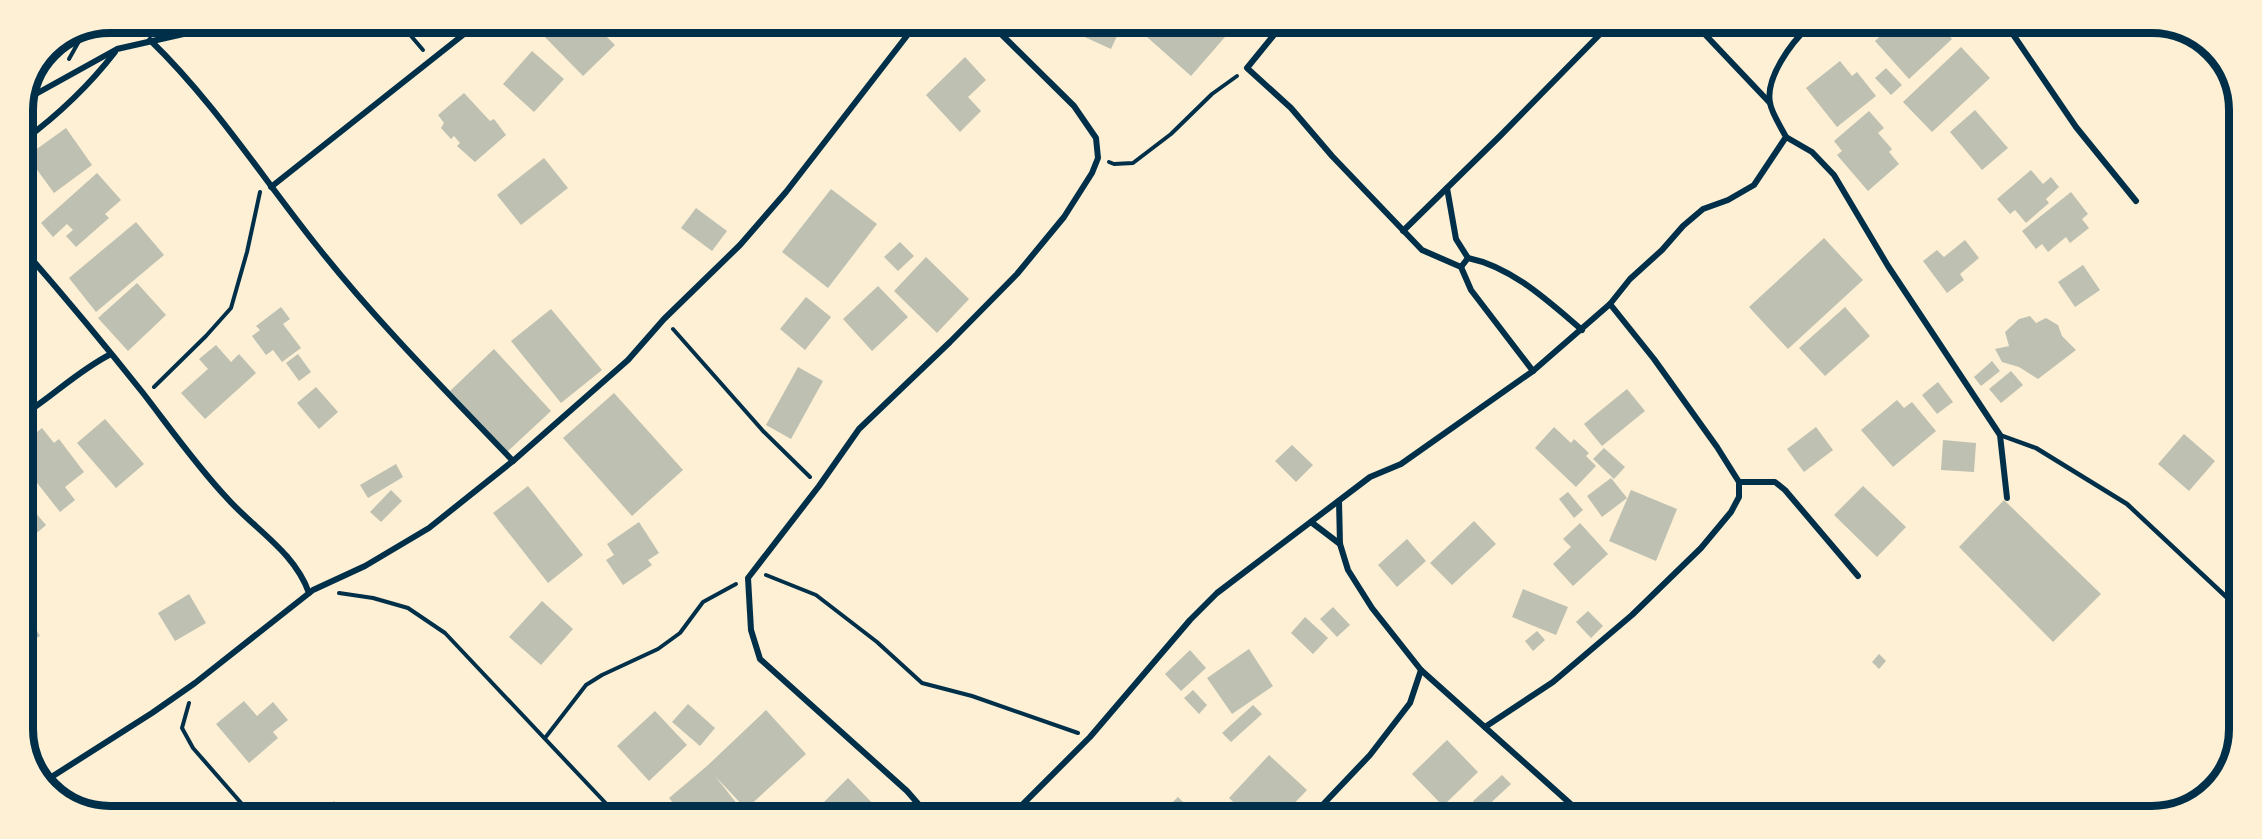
<svg xmlns="http://www.w3.org/2000/svg" width="2262" height="839" font-family="'IBM Plex Sans',sans-serif">
<rect width="100%" height="100%" fill="#fdf0d5"/>
<g fill="#bec0b2">
<path d="M556,24H594L615,45L583,76L543,35Z"/>
<path d="M1082,25H1122L1111,49L1078,34Z"/>
<path d="M1157,25H1212L1225,37L1191,76L1147,37Z"/>
<path d="M1890,27H1941L1952,39L1909,79L1875,41Z"/>
<path d="M1961,47L1990,78L1932,132L1903,102Z"/>
<path d="M532,51L564,79L534,112L503,84Z"/>
<path d="M965,57L986,80L968,97L981,111L960,132L926,95Z"/>
<path d="M1840,61L1852,76L1857,72L1876,96L1837,127L1806,88Z"/>
<path d="M1886,68L1902,85L1891,95L1875,78Z"/>
<path d="M464,93L490,121L494,119L506,135L475,162L457,146L460,143L454,136L451,139L441,128L444,123L438,115Z"/>
<path d="M1975,110L2008,148L1982,170L1950,132Z"/>
<path d="M1869,111L1884,128L1878,133L1892,149L1889,152L1899,164L1868,191L1837,155L1842,151L1834,141Z"/>
<path d="M66,128L92,165L54,193L27,156Z"/>
<path d="M544,158L568,188L521,225L497,195Z"/>
<path d="M2031,170L2043,184L2051,177L2059,187L2046,199L2049,203L2026,223L2015,210L2010,214L1997,199Z"/>
<path d="M97,173L121,200L105,214L109,218L76,247L66,236L73,230L67,224L53,237L41,223Z"/>
<path d="M831,189L877,224L828,288L782,252Z"/>
<path d="M2071,192L2088,214L2082,219L2089,228L2070,243L2066,237L2048,252L2042,244L2036,249L2022,231Z"/>
<path d="M696,208L727,231L712,251L681,228Z"/>
<path d="M136,222L164,255L96,312L69,278Z"/>
<path d="M1824,238L1863,280L1788,349L1749,307Z"/>
<path d="M1965,240L1979,258L1960,274L1964,280L1947,293L1923,261L1937,250L1944,257Z"/>
<path d="M900,242L914,256L898,271L884,257Z"/>
<path d="M926,257L969,299L937,333L894,291Z"/>
<path d="M2083,265L2100,290L2075,307L2058,282Z"/>
<path d="M137,283L166,315L128,351L98,318Z"/>
<path d="M878,286L908,317L872,351L843,319Z"/>
<path d="M806,297L831,317L805,350L780,329Z"/>
<path d="M281,307L290,319L283,324L301,348L282,362L273,350L266,355L252,336L260,330L256,326Z"/>
<path d="M1845,307L1870,336L1825,376L1799,348Z"/>
<path d="M551,309L602,370L561,403L511,341Z"/>
<path d="M2030,316L2036,323L2046,318L2058,325L2062,336L2076,350L2038,379L2019,367L2002,362L1995,349L2009,346L2005,332L2019,319Z"/>
<path d="M216,345L231,362L239,354L256,373L205,419L181,393L208,369L199,359Z"/>
<path d="M494,349L551,411L507,452L450,391Z"/>
<path d="M298,354L311,372L299,381L286,363Z"/>
<path d="M1992,361L2000,371L1981,386L1974,377Z"/>
<path d="M798,367L823,381L791,439L766,425Z"/>
<path d="M2011,371L2023,385L2001,403L1989,389Z"/>
<path d="M1938,382L1953,402L1937,414L1922,395Z"/>
<path d="M316,387L338,412L319,429L297,403Z"/>
<path d="M1627,389L1645,411L1602,446L1584,424Z"/>
<path d="M614,393L683,470L632,516L563,438Z"/>
<path d="M1897,400L1904,408L1912,402L1936,431L1893,467L1861,430Z"/>
<path d="M105,419L144,464L116,488L77,443Z"/>
<path d="M1554,427L1571,443L1574,439L1589,453L1586,456L1596,466L1576,487L1535,448Z"/>
<path d="M1816,427L1833,450L1804,472L1787,449Z"/>
<path d="M42,428L54,443L59,439L84,472L65,487L75,500L60,512L23,465V443Z"/>
<path d="M2184,434L2215,461L2189,491L2158,464Z"/>
<path d="M1943,440L1976,443L1974,472L1941,470Z"/>
<path d="M1292,445L1313,465L1296,482L1275,461Z"/>
<path d="M1604,448L1625,467L1614,479L1593,459Z"/>
<path d="M396,464L403,477L368,498L360,485Z"/>
<path d="M1611,478L1627,498L1602,517L1587,496Z"/>
<path d="M528,486L583,555L548,583L493,513Z"/>
<path d="M1863,486L1906,527L1877,557L1834,515Z"/>
<path d="M391,490L402,501L381,522L370,512Z"/>
<path d="M1631,490L1677,509L1656,561L1609,541Z"/>
<path d="M1568,492L1583,510L1574,518L1559,499Z"/>
<path d="M23,498L46,525L23,545Z"/>
<path d="M2004,500L2101,594L2053,642L1959,547Z"/>
<path d="M1474,521L1496,544L1452,585L1430,563Z"/>
<path d="M639,522L659,553L648,560L652,565L623,585L606,560L614,555L607,544Z"/>
<path d="M1580,523L1608,554L1573,586L1553,564L1571,547L1563,539Z"/>
<path d="M1407,539L1426,561L1397,587L1378,565Z"/>
<path d="M1523,589L1568,607L1556,635L1512,617Z"/>
<path d="M189,594L206,623L175,641L158,613Z"/>
<path d="M542,601L573,629L541,665L509,637Z"/>
<path d="M1333,607L1350,625L1337,637L1320,619Z"/>
<path d="M1588,611L1603,626L1591,638L1576,622Z"/>
<path d="M1305,617L1328,638L1313,654L1291,633Z"/>
<path d="M30,619L40,636L23,645V624Z"/>
<path d="M1537,631L1545,640L1533,651L1525,641Z"/>
<path d="M1249,649L1273,686L1232,714L1207,678Z"/>
<path d="M1190,650L1206,668L1181,691L1165,674Z"/>
<path d="M1879,654L1886,661L1879,669L1872,662Z"/>
<path d="M1193,690L1207,705L1199,714L1184,698Z"/>
<path d="M244,701L257,716L273,702L288,720L273,732L278,738L249,763L216,724Z"/>
<path d="M688,704L715,728L700,746L672,722Z"/>
<path d="M1253,705L1262,714L1231,742L1222,733Z"/>
<path d="M766,710L806,754L746,809L715,776L742,810L737,813H681L669,798L707,766Z"/>
<path d="M655,711L687,745L649,781L617,746Z"/>
<path d="M1447,740L1478,772L1443,806L1412,774Z"/>
<path d="M1269,755L1307,790L1284,814H1246L1229,798Z"/>
<path d="M1502,775L1511,784L1482,811L1473,801Z"/>
<path d="M848,778L879,810L875,814L813,813Z"/>
<path d="M1178,797L1193,812L1191,814H1160Z"/>
<path d="M334,801L346,812H323Z"/>
<path d="M1978,807L1996,816H1973Z"/>
</g>
<g fill="none" stroke-linecap="round" stroke-linejoin="round">
<g stroke="#003049" stroke-width="4">
<path d="M400,23L423,50"/>
<path d="M69,59L83,34"/>
<path d="M1109,162L1114,164L1133,163L1171,134L1212,94L1237,76"/>
<path d="M673,329L763,431L810,477"/>
<path d="M154,387L206,336L231,308L247,252L260,192"/>
<path d="M766,575L816,595L877,642L922,683L972,696L1078,733"/>
<path d="M339,593L373,598L408,608L445,633L615,813"/>
<path d="M189,703L182,728L193,748L249,812"/>
<path d="M545,738L586,685L602,675L658,649L680,633L703,602L736,584"/>
</g>
<path stroke="#003049" stroke-width="4.5" d="M2000,435L2036,448L2127,504L2236,606"/>
<g stroke="#003049" stroke-width="6">
<path d="M1282,25L1247,68L1291,108L1332,156L1422,250L1461,267L1471,290L1533,371"/>
<path d="M1697,26L1770,103"/>
<path d="M2008,27L2076,127L2136,201"/>
<path d="M150,40C214,102 262,177 317,246C377,322 446,391 513,461"/>
<path d="M25,100L117,49L232,23"/>
<path d="M1786,137L1812,152L1834,175L1888,266L2000,435L2007,498"/>
<path d="M23,141C58,115 88,87 115,52"/>
<path d="M271,187L478,23"/>
<path d="M1447,188L1456,239L1468,258"/>
<path d="M1403,231L1500,136L1608,26"/>
<path d="M23,249C64,296 104,344 143,393C170,428 196,465 226,497C254,529 294,551 309,593"/>
<path d="M1461,267L1468,258C1512,267 1548,301 1582,330"/>
<path d="M23,415C53,396 79,370 111,354"/>
<path d="M1739,482H1775L1785,490L1858,576"/>
<path d="M1339,501L1340,544L1348,570L1372,608L1421,670L1583,815"/>
<path d="M1311,522L1340,544"/>
<path d="M1485,727L1553,682L1632,615L1701,548L1731,512L1739,497V482L1717,447L1654,359L1610,304"/>
<path d="M42,783L152,713L195,683L313,590L365,566L429,528L513,461L628,360L664,319L740,245L786,192L916,24"/>
<path d="M927,814L907,791L760,659L751,630L748,578L819,486L859,429L950,342L1017,274L1064,217L1092,173L1098,158L1096,138L1074,106L992,25"/>
<path d="M1013,814L1090,737L1190,620L1217,593L1370,477L1401,464L1533,371L1610,304L1630,279L1662,250L1683,226L1703,209L1728,200L1754,185L1786,137C1781,127 1772,114 1770,103C1765,78 1791,43 1809,26"/>
<path d="M1313,815L1370,755L1410,703L1421,670"/>
</g>
</g>
<path d="M0 0H2262V839H0ZM110 33H2152A77 77 0 0 1 2229 110V729A77 77 0 0 1 2152 806H110A77 77 0 0 1 33 729V110A77 77 0 0 1 110 33Z" fill="#fdf0d5" fill-rule="evenodd"/>
<path fill="none" stroke="#003049" stroke-width="8" d="M110 33H2152A77 77 0 0 1 2229 110V729A77 77 0 0 1 2152 806H110A77 77 0 0 1 33 729V110A77 77 0 0 1 110 33Z"/>
</svg>
